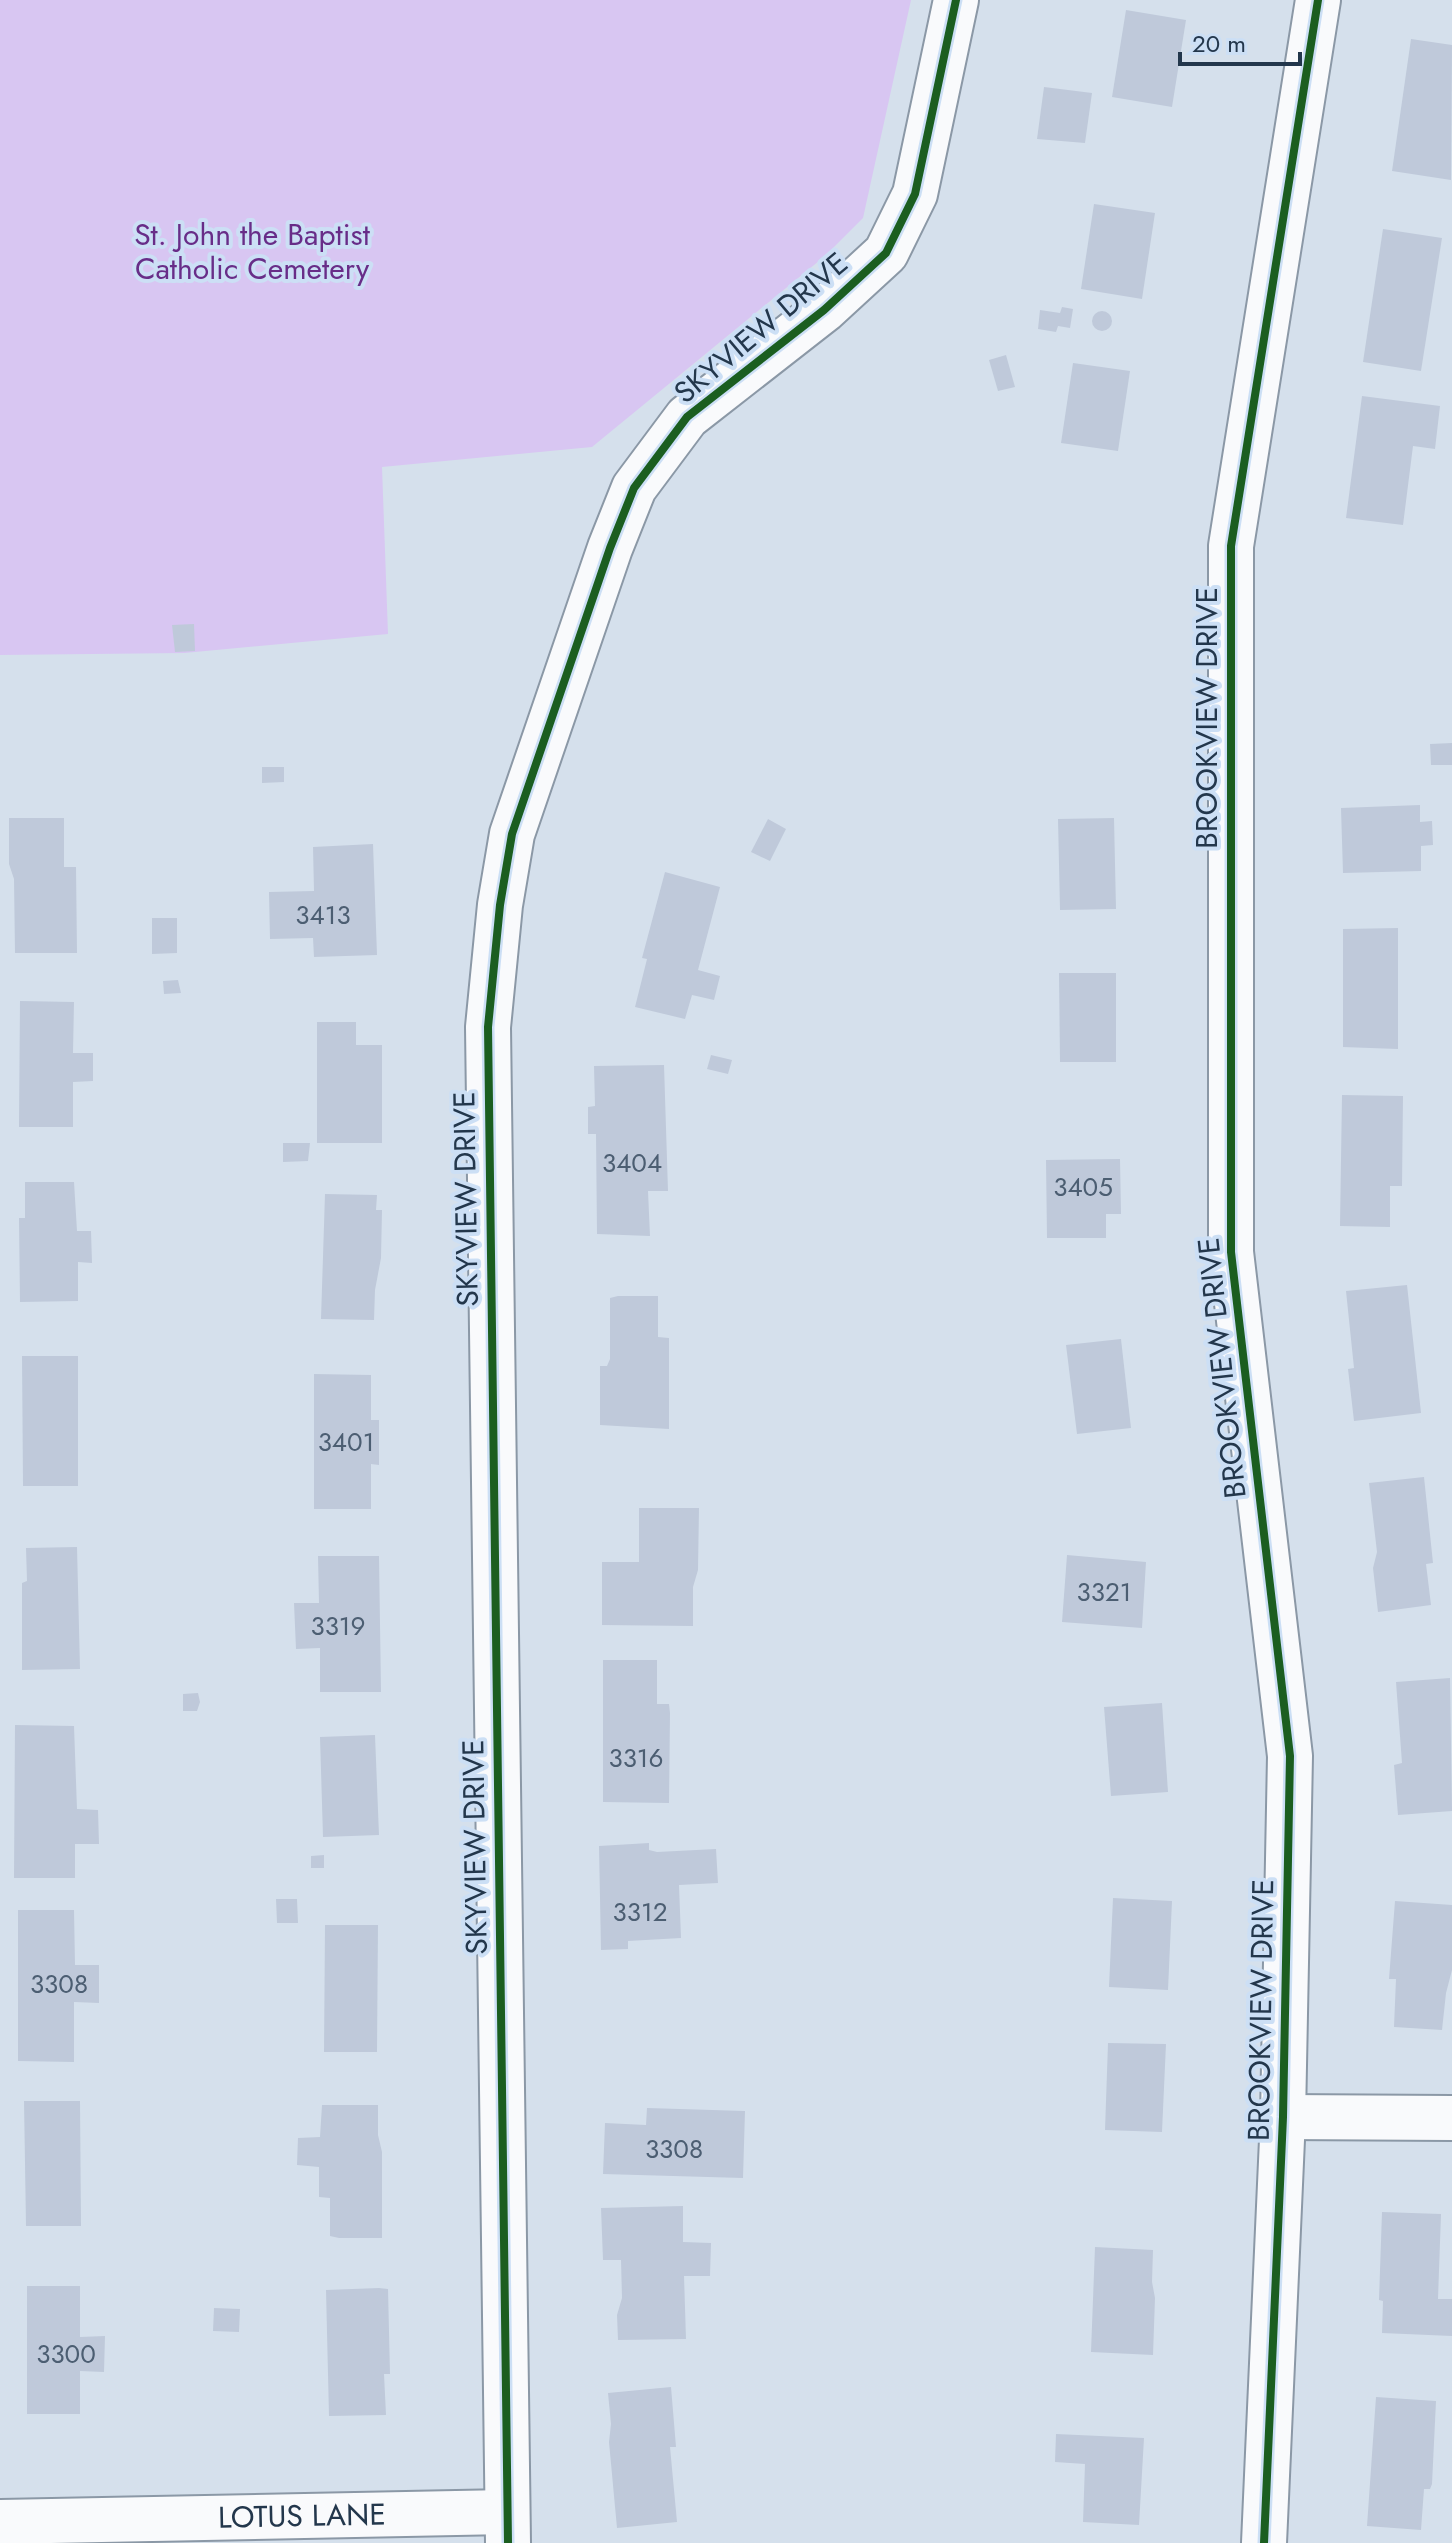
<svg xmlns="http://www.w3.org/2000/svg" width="1452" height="2543" font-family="Jost,sans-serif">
<rect width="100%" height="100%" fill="#d5e0ec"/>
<path fill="#d8c6f2" d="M0,0H911L863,218L825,256L592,447L382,467L388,634L184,653L0,655Z"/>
<g fill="#bfc9da">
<path d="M1126,10L1186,20L1172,107L1112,97Z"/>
<path d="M1411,39L1452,45L1451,180L1392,171Z"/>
<path d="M1044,87L1092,93L1085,143L1037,139Z"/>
<path d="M1094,204L1155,213L1142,299L1081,289Z"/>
<path d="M1383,229L1442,238L1421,371L1363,362Z"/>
<path d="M1062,307L1073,309L1070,328L1058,326L1056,332L1038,329L1040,310L1060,313Z"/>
<circle cx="1102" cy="321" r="10"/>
<path d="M1006,355L1015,387L998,391L989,360Z"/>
<path d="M1073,363L1130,371L1118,451L1061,443Z"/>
<path d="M1362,396L1440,406L1435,449L1413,446L1403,525L1346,518Z"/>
<path d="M194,624L195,651L175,652L172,625Z"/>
<path d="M1452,743V765H1431L1430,744Z"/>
<path d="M262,767H284V782L262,783Z"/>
<path d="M1420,805V822L1432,821L1433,845L1421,846V871L1343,873L1341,808Z"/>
<path d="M9,818H64V867H76L77,953H15L14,879L9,864Z"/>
<path d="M1114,818L1116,909L1060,910L1058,819Z"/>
<path d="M768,819L786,829L770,861L751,852Z"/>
<path d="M373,844L377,955L314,957L313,938L270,939L269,892L314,891L313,847Z"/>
<path d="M665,872L720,887L698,970L720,976L714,1000L692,995L685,1019L635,1007L647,959L642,958Z"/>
<path d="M152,918H177V953L152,954Z"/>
<path d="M1398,928V1049L1343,1047V929Z"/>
<path d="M1059,973H1116V1062H1060Z"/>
<path d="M178,980L181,993L164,994L163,981Z"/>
<path d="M20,1001L74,1002L73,1053H93V1081L73,1082V1127H19Z"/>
<path d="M317,1022H356V1045H382V1143H317Z"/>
<path d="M711,1055L732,1060L728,1074L707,1069Z"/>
<path d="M664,1065L668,1191H648L650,1236L597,1234L596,1134H588V1107L595,1106L594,1066Z"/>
<path d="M1342,1095L1403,1096L1402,1186H1390V1227L1340,1226Z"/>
<path d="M283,1143H310L308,1161L283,1162Z"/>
<path d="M1120,1159L1121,1214H1106V1238H1047L1046,1160Z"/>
<path d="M25,1182H74L77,1231H91L92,1263L78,1262V1301L20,1302L19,1218H25Z"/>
<path d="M325,1194L377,1195L376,1210H382L381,1258L375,1290L374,1320L321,1319Z"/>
<path d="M1407,1285L1421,1413L1354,1421L1348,1369L1354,1368L1346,1291Z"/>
<path d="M618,1296H658V1337L669,1338V1429L600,1425V1366H607L610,1359V1298Z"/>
<path d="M1121,1339L1131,1428L1077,1434L1066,1345Z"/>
<path d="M22,1356H78V1486H23Z"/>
<path d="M314,1374L371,1375V1420H379V1465L371,1464V1509H314Z"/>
<path d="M1424,1477L1433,1563L1426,1564L1431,1605L1378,1612L1373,1568L1377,1552L1369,1483Z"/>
<path d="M639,1508H699L698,1570L693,1587V1626L602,1625V1562H639Z"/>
<path d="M77,1547L80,1669L22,1670V1583L27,1581L26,1548Z"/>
<path d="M1067,1555L1146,1562L1142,1628L1062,1622Z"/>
<path d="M318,1556H379L381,1692H320V1648L296,1649L294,1603H319Z"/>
<path d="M603,1660H657V1704H669L670,1713L669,1803L603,1802Z"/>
<path d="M1450,1678L1452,1811L1398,1815L1394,1765L1402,1763L1396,1682Z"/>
<path d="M198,1693L200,1702L197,1711H183V1694Z"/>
<path d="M1162,1703L1168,1792L1111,1796L1104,1707Z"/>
<path d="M15,1725L74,1726L77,1809L98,1810L99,1844H75V1878H14Z"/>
<path d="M375,1735L379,1835L323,1837L320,1737Z"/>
<path d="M649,1843V1850L657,1852L716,1849L718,1883L679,1885L681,1938L628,1941V1949L601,1950L599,1846Z"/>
<path d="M324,1855V1868H311V1856Z"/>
<path d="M1113,1898L1172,1901L1168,1990L1109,1987Z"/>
<path d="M276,1899H297L298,1923H277Z"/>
<path d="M1395,1901L1452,1905V1970L1446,1993L1442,2030L1394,2027L1396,1979H1389Z"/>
<path d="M18,1910H74L75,1965H99V2003L74,2002V2062L18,2061Z"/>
<path d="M325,1925H378L377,2052H324Z"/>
<path d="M1108,2043L1166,2044L1162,2132L1105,2130Z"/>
<path d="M24,2101H80L81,2226H26Z"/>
<path d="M322,2105H378V2135L382,2152V2238H339L330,2236V2198L319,2197V2167L297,2165L298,2138L320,2137Z"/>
<path d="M647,2108L745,2111L743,2178L603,2174L605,2123L646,2125Z"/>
<path d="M683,2206V2242L711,2243L710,2276H684L686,2339L618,2340L617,2315L622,2298L621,2260H603L601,2208Z"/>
<path d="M1382,2212L1441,2214L1438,2299H1452V2336L1382,2333L1383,2301L1379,2300Z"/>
<path d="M1095,2247L1153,2250L1152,2282L1155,2298L1153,2355L1091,2352Z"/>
<path d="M27,2286H80V2337L105,2336L104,2372L80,2371V2414H27Z"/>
<path d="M379,2288L388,2289L390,2374H384L386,2415L329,2416L326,2290Z"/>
<path d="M214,2308L240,2309L239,2332L213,2331Z"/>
<path d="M671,2387L676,2447H670L677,2522L617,2528L609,2442L611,2424L608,2393Z"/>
<path d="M1376,2397L1436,2401L1432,2484L1430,2489H1424L1421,2530L1367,2526Z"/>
<path d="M1056,2434L1144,2438L1139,2525L1083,2522L1085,2464L1055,2462Z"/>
</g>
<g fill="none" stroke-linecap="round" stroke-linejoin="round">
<g stroke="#8b98a6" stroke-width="48">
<g id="minor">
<path d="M1283,2117L1452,2118"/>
<path id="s1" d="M0,2522L507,2512"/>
<path d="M508,2543L488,1027L500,905L512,834L610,548L634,488L687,417L824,310L886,253L915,194L956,0"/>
<path d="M1264,2543L1283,2117L1290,1756L1231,1252V546L1318,0"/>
</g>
</g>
<use href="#minor" stroke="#f9fafc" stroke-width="44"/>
<g stroke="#ccdff5" stroke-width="13">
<g id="cycleway">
<path d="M508,2543L488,1027L500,905L512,834L610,548L634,488L687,417L824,310L886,253L915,194L956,0"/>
<path d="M1264,2543L1283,2117L1290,1756L1231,1252V546L1318,0"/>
</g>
</g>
<use href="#cycleway" stroke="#1b5e20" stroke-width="8"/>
</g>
<g text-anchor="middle" stroke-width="8" stroke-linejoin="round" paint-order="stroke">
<g font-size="26" fill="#4c5e72">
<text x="323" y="924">3413</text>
<text x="632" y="1172">3404</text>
<text x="1083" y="1196">3405</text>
<text x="346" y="1451">3401</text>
<text x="1104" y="1601">3321</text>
<text x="338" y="1635">3319</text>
<text x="636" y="1767">3316</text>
<text x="640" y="1921">3312</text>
<text x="59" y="1993">3308</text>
<text x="674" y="2158">3308</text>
<text x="66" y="2363">3300</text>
</g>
<g font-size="30" fill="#682d88" stroke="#ccdff5">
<text x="252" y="245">St. John the Baptist<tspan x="252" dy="34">Catholic Cemetery</tspan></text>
</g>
<g font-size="30" fill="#23374c" stroke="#ccdff5">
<text transform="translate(761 328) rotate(-40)" y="10">SKYVIEW DRIVE</text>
<text transform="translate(1207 718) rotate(-90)" y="10">BROOKVIEW DRIVE</text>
<text transform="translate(466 1199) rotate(-91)" y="10">SKYVIEW DRIVE</text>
<text transform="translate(1222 1368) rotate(-96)" y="10">BROOKVIEW DRIVE</text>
<text transform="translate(475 1847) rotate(-91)" y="10">SKYVIEW DRIVE</text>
<text transform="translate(1261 2010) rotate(-89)" y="10">BROOKVIEW DRIVE</text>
<text dy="10" stroke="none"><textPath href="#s1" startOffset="302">LOTUS LANE</textPath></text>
</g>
</g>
<path d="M1180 52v12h120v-12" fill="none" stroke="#23374c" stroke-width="4"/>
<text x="1192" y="52" font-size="24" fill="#23374c" stroke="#ccdff5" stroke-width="6" paint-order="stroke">20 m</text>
</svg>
